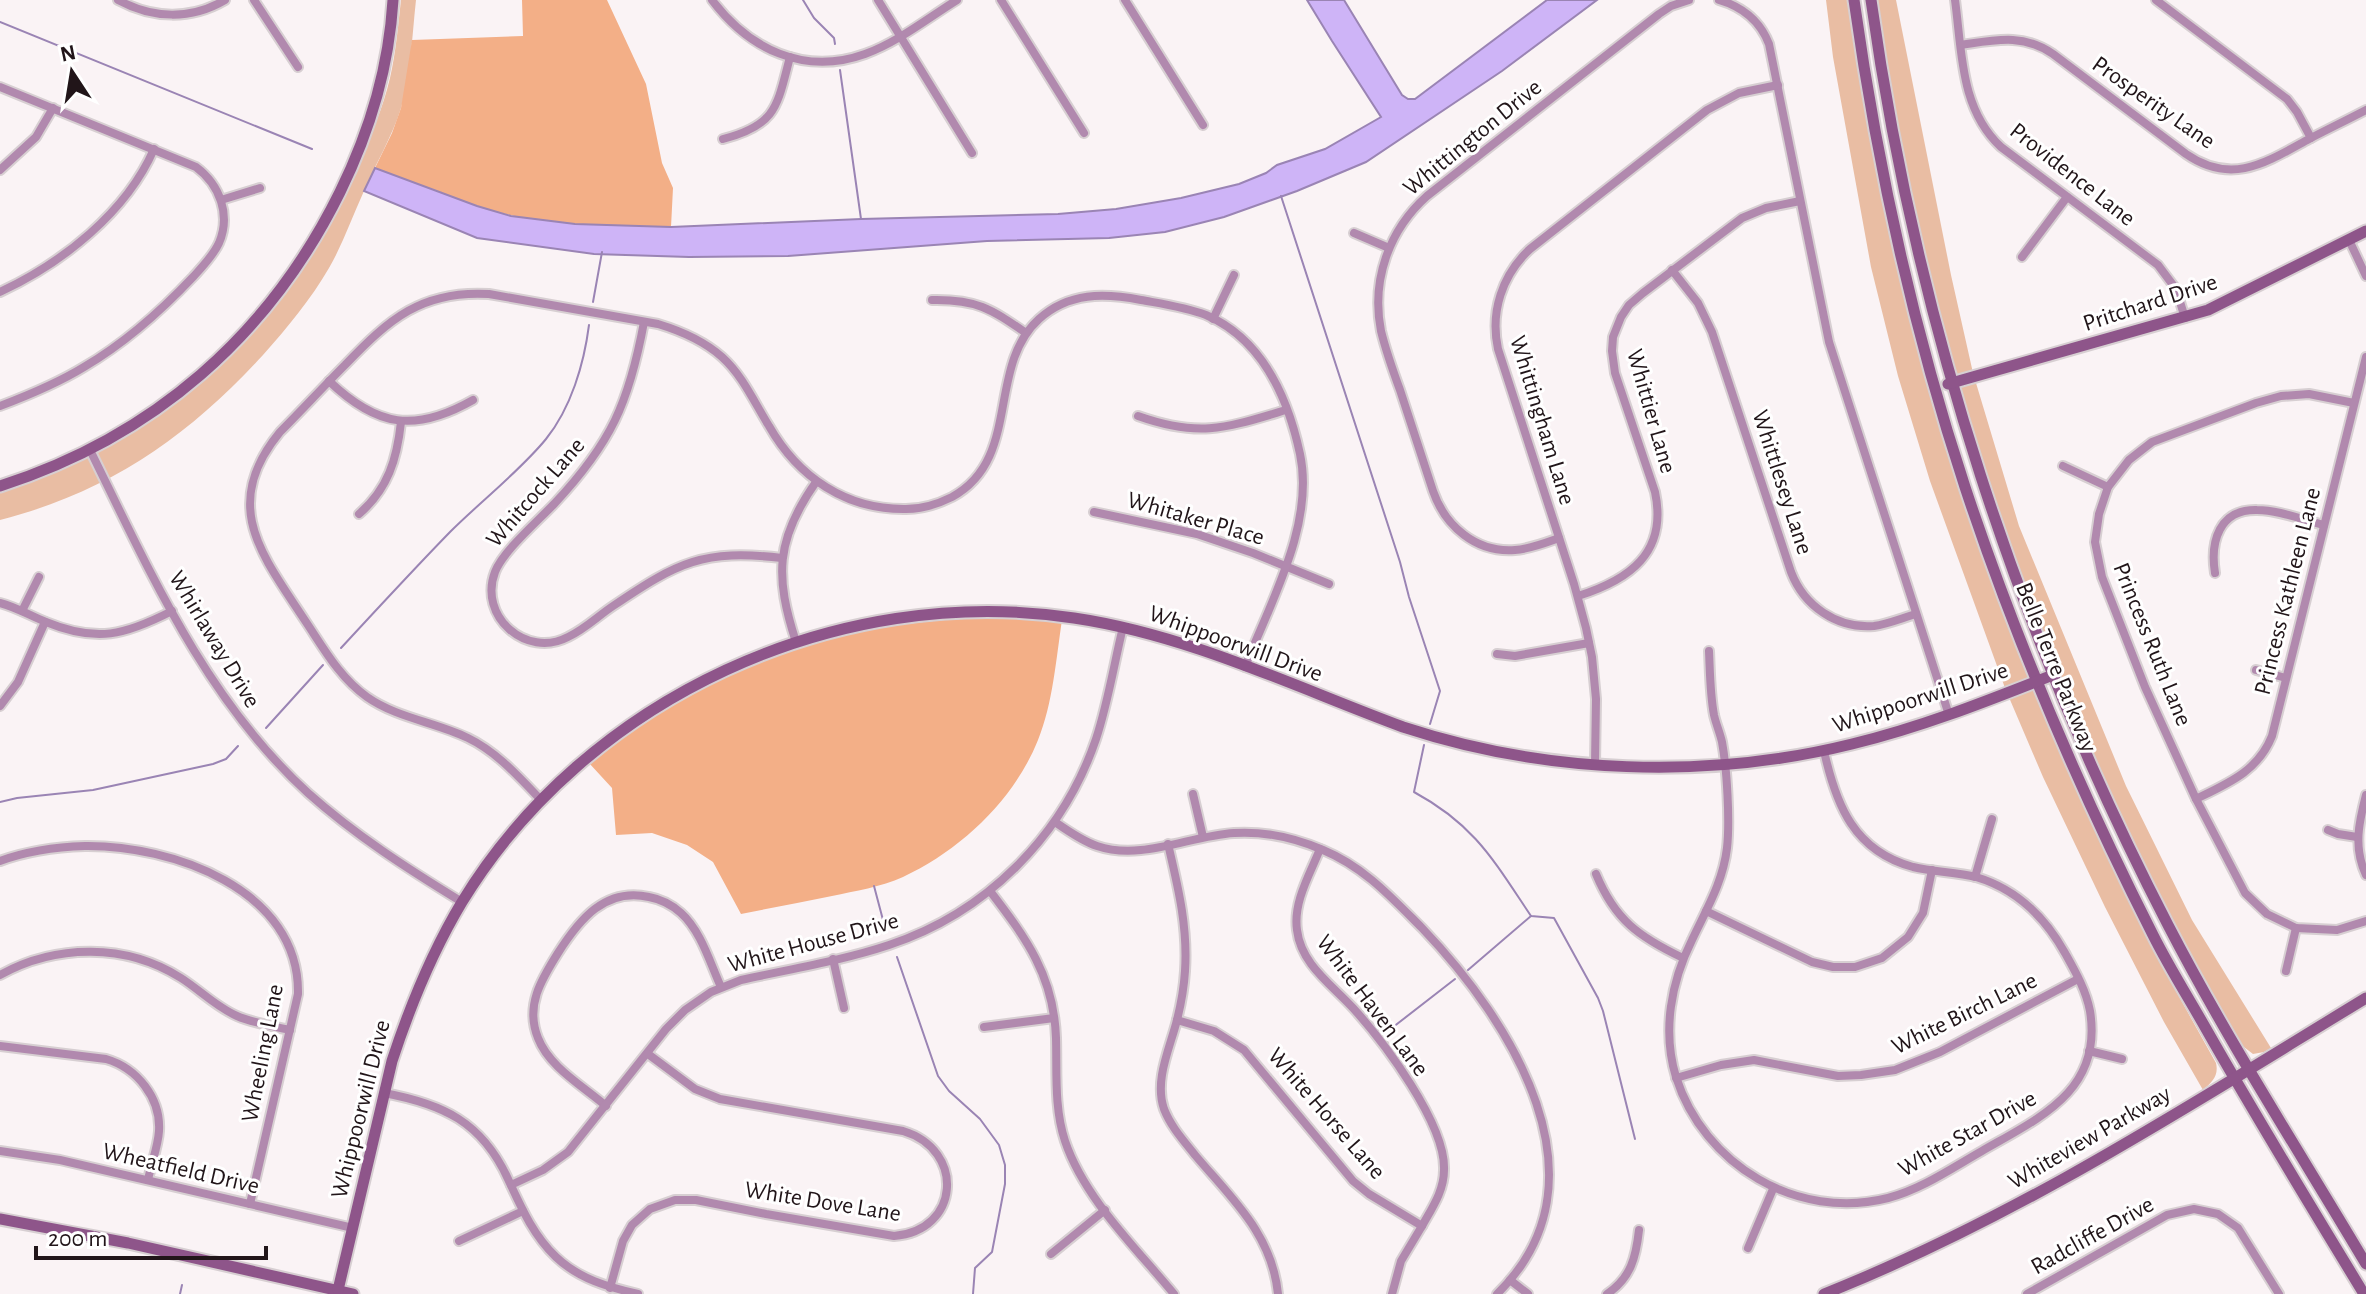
<svg xmlns="http://www.w3.org/2000/svg" width="2366" height="1294" font-family="'Alegreya Sans',sans-serif">
<rect width="100%" height="100%" fill="#faf3f5"/>
<g fill="#e9bda3">
<path d="M401,0H416C412,36 411,74 401,108C392,137 376,163 364,191C352,217 343,244 329,268C311,299 287,328 263,355C188,437 109,492 0,520V491C40,478 81,463 117,442C233,373 304,285 359,163C371,135 383,108 390,78C396,52 398,26 401,0Z"/>
<path d="M1826,0H1849L1868,118L1978,536L2155,946L2152,948L2216,1063C2219,1076 2212,1082 2203,1090L2164,1022L2105,907L2043,777L2005,688L1930,481L1898,376L1871,267L1833,57Z"/>
<path d="M1876,0H1896L1951,275L1973,373L2019,526L2126,786L2192,920L2271,1048L2264,1052L2253,1054L2240,1044C2178,935 2119,825 2071,709C2013,568 1962,422 1928,273C1907,183 1890,92 1876,0Z"/>
</g>
<g fill="#f3af87">
<path d="M522,0H607L646,84L662,163L673,188L671,227C618,225 562,227 510,215C464,205 419,185 375,168L392,133L401,108L412,40L523,36Z"/>
<path d="M1003,618L1062,620C1056,659 1053,703 1038,740C1014,800 961,850 903,877C881,887 855,891 832,896C802,902 771,908 741,914L713,862L687,845L652,833L616,835L612,788L589,763C634,728 681,694 734,671C820,635 910,617 1003,618Z"/>
</g>
<path fill="#ceb4f7" stroke="#9a84b4" stroke-width="2" d="M1307,0H1344L1402,95L1408,99H1415L1547,0H1597L1502,71L1366,162L1297,191L1224,217L1165,232L1109,238L987,241L788,256L689,257L594,254L477,238L364,191L375,168L477,206L511,216L575,224L671,227L861,219L1058,214L1116,209L1181,198L1239,184L1266,173L1277,165L1325,149L1381,117L1332,41Z"/>
<g fill="none" stroke-linecap="round" stroke-linejoin="round">
<g stroke="#9a84b4" stroke-width="2">
<path d="M803,0L814,18L834,38L835,44"/>
<path d="M0,22L312,149"/>
<path d="M840,70L861,219"/>
<path d="M1281,196L1400,562L1409,597L1440,691L1430,724"/>
<path d="M593,302L602,252"/>
<path d="M341,648C377,609 413,570 450,532C480,502 520,471 546,439C571,408 584,364 589,325"/>
<path d="M266,728L323,665"/>
<path d="M1424,745L1414,792C1475,825 1494,861 1531,916L1554,918L1598,998L1603,1011L1635,1139"/>
<path d="M0,802L17,798L93,790L213,764L226,759L238,746"/>
<path d="M874,886L883,920"/>
<path d="M897,957L938,1076L949,1091L980,1119L999,1145L1005,1165V1184L992,1252L975,1268L973,1294"/>
<path d="M1468,970L1531,916"/>
<path d="M1388,1031L1455,979"/>
<path d="M180,1294L182,1285"/>
</g>
<g stroke="#d7cfd2" stroke-width="12">
<g id="street">
<path d="M118,0C153,19 191,20 225,0"/>
<path d="M254,0L298,67"/>
<path d="M712,0C749,49 804,76 865,54C898,42 928,18 957,0"/>
<path d="M878,0L972,153"/>
<path d="M1001,0L1084,133"/>
<path d="M1125,0L1203,125"/>
<path d="M1719,0C1743,7 1760,21 1769,44L1829,342L1949,715"/>
<path d="M1955,0C1962,51 1960,109 2001,147L2158,265L2176,289L2185,318"/>
<path d="M2156,0L2287,99L2297,112L2311,138"/>
<path d="M1961,45C1995,40 2023,33 2053,54L2186,154C2232,186 2267,162 2309,139C2328,129 2347,120 2366,110"/>
<path d="M0,87L196,167C220,185 231,215 219,243C213,256 202,267 193,277C160,312 125,343 84,367C58,383 29,395 0,406"/>
<path d="M723,139C777,125 777,106 790,57"/>
<path d="M0,170L36,137L53,108"/>
<path d="M221,200L260,188"/>
<path d="M1354,233L1389,248"/>
<path d="M2349,240L2366,276"/>
<path d="M2022,257L2067,197"/>
<path d="M1672,270L1698,303L1712,332L1791,572C1804,606 1837,629 1874,626C1888,624 1902,618 1916,614"/>
<path d="M0,292C62,263 126,213 154,149"/>
<path d="M932,300C977,299 991,309 1026,333"/>
<path d="M1213,319L1234,275"/>
<path d="M644,322C629,403 611,443 555,503C538,521 503,551 495,572C478,616 526,659 568,637C585,629 598,616 613,606C678,562 703,549 782,558"/>
<path d="M329,381C377,427 415,433 473,400"/>
<path d="M2354,403L2309,394L2281,396L2256,403L2152,442L2129,460L2108,487L2099,514L2095,542L2102,577L2145,687L2196,799L2245,893L2267,914L2296,928L2337,930L2366,921"/>
<path d="M1138,416C1200,438 1226,428 1286,410"/>
<path d="M90,450C150,572 206,700 308,793C355,835 408,869 462,902"/>
<path d="M2063,466L2108,487"/>
<path d="M1094,512L1197,534L1253,553L1329,584"/>
<path d="M359,514C388,489 397,459 401,422"/>
<path d="M1559,538C1545,543 1530,549 1515,550C1476,553 1445,526 1433,491C1422,457 1411,424 1400,390C1393,371 1386,351 1381,331C1371,280 1389,230 1427,196L1659,14L1671,6L1689,0"/>
<path d="M2215,573C2210,542 2219,509 2257,510C2279,510 2303,520 2324,525"/>
<path d="M1578,596C1629,580 1668,553 1655,492L1615,373L1612,351L1613,337L1621,317L1629,305L1643,293L1742,218L1766,208L1800,201"/>
<path d="M0,603C16,607 31,616 46,622C97,643 125,635 172,611"/>
<path d="M22,611L39,577"/>
<path d="M796,642C775,577 775,540 816,482"/>
<path d="M1709,651C1710,672 1710,694 1714,715C1716,724 1720,733 1722,742C1727,769 1730,821 1727,848C1723,882 1706,910 1692,940C1671,982 1662,1031 1676,1077C1704,1165 1797,1221 1888,1198C1922,1189 1952,1168 1982,1151C2039,1118 2103,1091 2090,1011C2086,990 2075,971 2065,953C2045,917 2016,889 1976,877C1956,872 1934,872 1913,867C1854,851 1836,805 1824,751"/>
<path d="M1497,654L1515,656L1589,643"/>
<path d="M2256,670L2286,678"/>
<path d="M0,706L18,682L45,622"/>
<path d="M1595,764L1596,699L1592,657L1586,628L1574,584L1498,349C1490,312 1502,275 1530,249L1707,110L1739,93L1778,85"/>
<path d="M1193,794L1203,837"/>
<path d="M2366,795C2359,822 2353,847 2366,875"/>
<path d="M2196,799C2229,783 2258,771 2272,736L2366,357"/>
<path d="M541,800C519,777 497,752 468,738C435,722 397,718 367,697C340,678 324,649 306,622C263,556 219,506 280,432C302,410 323,387 345,365C389,319 422,290 489,294L658,324C681,331 703,340 722,357C743,376 754,402 769,426C798,477 846,510 906,509C922,509 938,504 952,497C1022,459 986,367 1039,319C1069,292 1104,293 1141,300C1163,304 1185,307 1206,315C1262,339 1288,398 1300,454C1315,524 1270,603 1245,667"/>
<path d="M1055,822C1068,831 1082,841 1097,846C1141,861 1189,836 1234,833C1265,831 1295,838 1323,850C1364,867 1391,897 1422,928C1511,1021 1613,1181 1497,1294"/>
<path d="M2328,830L2338,834L2357,837"/>
<path d="M1168,844C1178,887 1188,927 1185,971C1184,987 1181,1004 1177,1020C1170,1048 1154,1080 1164,1109C1171,1127 1184,1141 1195,1155C1232,1199 1272,1234 1278,1294"/>
<path d="M1320,849C1310,874 1293,902 1297,930C1301,964 1331,984 1353,1008C1383,1041 1446,1124 1444,1170C1444,1191 1432,1208 1422,1226"/>
<path d="M0,861C27,851 56,847 85,846C171,845 300,889 298,994L250,1204"/>
<path d="M1596,874C1615,920 1639,937 1683,958"/>
<path d="M1975,877L1992,819"/>
<path d="M990,891C1026,938 1054,976 1056,1038C1057,1072 1054,1108 1065,1141C1084,1198 1136,1248 1174,1294"/>
<path d="M1706,911L1812,962L1833,967H1855L1882,958L1908,937L1923,913L1932,870"/>
<path d="M833,959L844,1008"/>
<path d="M2286,971L2296,928"/>
<path d="M0,975C56,944 126,943 181,978C200,990 216,1007 237,1016C253,1023 273,1026 290,1030"/>
<path d="M1177,1020L1214,1031L1244,1050L1353,1181L1369,1194L1422,1226L1401,1261L1392,1294"/>
<path d="M984,1027L1054,1018"/>
<path d="M0,1046L106,1059C137,1068 161,1098 159,1131C158,1147 151,1164 148,1180"/>
<path d="M2089,1051L2122,1059"/>
<path d="M1676,1078L1721,1065L1754,1060L1838,1076L1861,1075L1895,1070L1940,1052L2078,979"/>
<path d="M384,1093C443,1104 482,1122 508,1179C521,1207 533,1235 556,1257C579,1279 608,1287 638,1294"/>
<path d="M606,1106C583,1086 549,1067 538,1038C525,1006 541,980 558,953C579,920 605,887 649,897C660,899 672,905 681,913C701,931 710,963 721,987"/>
<path d="M0,1151L60,1160L353,1228"/>
<path d="M511,1185L543,1170L568,1152L666,1029L685,1010L711,992L741,980C790,969 841,961 889,945C986,913 1063,836 1096,739C1108,703 1114,664 1123,627"/>
<path d="M459,1241L523,1211"/>
<path d="M1748,1248L1773,1189"/>
<path d="M1051,1254L1105,1210"/>
<path d="M1510,1280L1528,1294"/>
<path d="M610,1288L623,1241L632,1225L650,1209L675,1200H696L766,1214L894,1236C960,1231 966,1150 903,1131L720,1099L695,1089L648,1054"/>
<path d="M1607,1294C1631,1278 1636,1257 1639,1230"/>
<path d="M2027,1294L2167,1215L2194,1209L2218,1214L2238,1228L2279,1294"/>
</g>
</g>
<g stroke="#d7cfd2" stroke-width="15">
<g id="secondary">
<path d="M1854,0C1877,164 1913,329 1965,487C2016,641 2080,791 2153,935C2169,967 2188,997 2205,1027C2256,1117 2310,1205 2364,1294"/>
<path d="M1871,0C1916,322 2019,637 2168,925C2228,1041 2299,1151 2366,1264"/>
<path d="M1948,384L2208,310L2366,231"/>
<path d="M0,486C153,437 269,336 340,192C369,133 389,67 393,0"/>
<path d="M0,1219L128,1243L353,1294"/>
<path d="M338,1290L392,1061C410,1006 432,952 462,902C586,698 838,582 1074,618C1189,635 1295,687 1403,727C1546,774 1707,780 1852,744C1922,727 1987,701 2053,675"/>
<path d="M1824,1294C2016,1218 2190,1105 2366,998"/>
</g>
</g>
<use href="#street" stroke="#b189ae" stroke-width="8"/>
<use href="#secondary" stroke="#8e558a" stroke-width="11"/>
</g>
<g text-anchor="middle" stroke-width="6" stroke-linejoin="round" paint-order="stroke">
<g font-size="24" fill="#211519" stroke="#fff">
<text transform="translate(2154 102) rotate(35)" y="8">Prosperity Lane</text>
<text transform="translate(1472 137) rotate(-39)" y="8">Whittington Drive</text>
<text transform="translate(2073 174) rotate(38)" y="8">Providence Lane</text>
<text transform="translate(2150 302) rotate(-18)" y="8">Pritchard Drive</text>
<text transform="translate(1652 411) rotate(74)" y="8">Whittier Lane</text>
<text transform="translate(1543 420) rotate(73)" y="8">Whittingham Lane</text>
<text transform="translate(1783 482) rotate(72)" y="8">Whittlesey Lane</text>
<text transform="translate(535 492) rotate(-49)" y="8">Whitcock Lane</text>
<text transform="translate(1196 518) rotate(16)" y="8">Whitaker Place</text>
<text transform="translate(2287 591) rotate(-76)" y="8">Princess Kathleen Lane</text>
<text transform="translate(215 639) rotate(59)" y="8">Whirlaway Drive</text>
<text transform="translate(1236 643) rotate(20)" y="8">Whippoorwill Drive</text>
<text transform="translate(2153 644) rotate(68)" y="8">Princess Ruth Lane</text>
<text transform="translate(2057 667) rotate(68)" y="8">Belle Terre Parkway</text>
<text transform="translate(1920 697) rotate(-18)" y="8">Whippoorwill Drive</text>
<text transform="translate(813 942) rotate(-15)" y="8">White House Drive</text>
<text transform="translate(1373 1005) rotate(53)" y="8">White Haven Lane</text>
<text transform="translate(1964 1013) rotate(-26)" y="8">White Birch Lane</text>
<text transform="translate(262 1053) rotate(-79)" y="8">Wheeling Lane</text>
<text transform="translate(360 1109) rotate(-76)" y="8">Whippoorwill Drive</text>
<text transform="translate(1327 1113) rotate(49)" y="8">White Horse Lane</text>
<text transform="translate(1967 1133) rotate(-29)" y="8">White Star Drive</text>
<text transform="translate(2089 1137) rotate(-30)" y="8">Whiteview Parkway</text>
<text transform="translate(181 1168) rotate(13)" y="8">Wheatfield Drive</text>
<text transform="translate(823 1201) rotate(9)" y="8">White Dove Lane</text>
<text transform="translate(2092 1235) rotate(-29)" y="8">Radcliffe Drive</text>
</g>
</g>
<g transform="translate(72 72) rotate(348)" stroke="#ffffff" stroke-width="6" paint-order="stroke">
<path d="M0-6L14 30L0 20L-14 30Z" fill="#211519"/>
<text y="-12" font-size="22" font-weight="bold" text-anchor="middle" fill="#211519">N</text>
</g>
<path d="M36 1246v12h230v-12" fill="none" stroke="#211519" stroke-width="4"/>
<text x="48" y="1246" font-size="24" fill="#211519" stroke="#ffffff" stroke-width="6" paint-order="stroke">200 m</text>
</svg>
